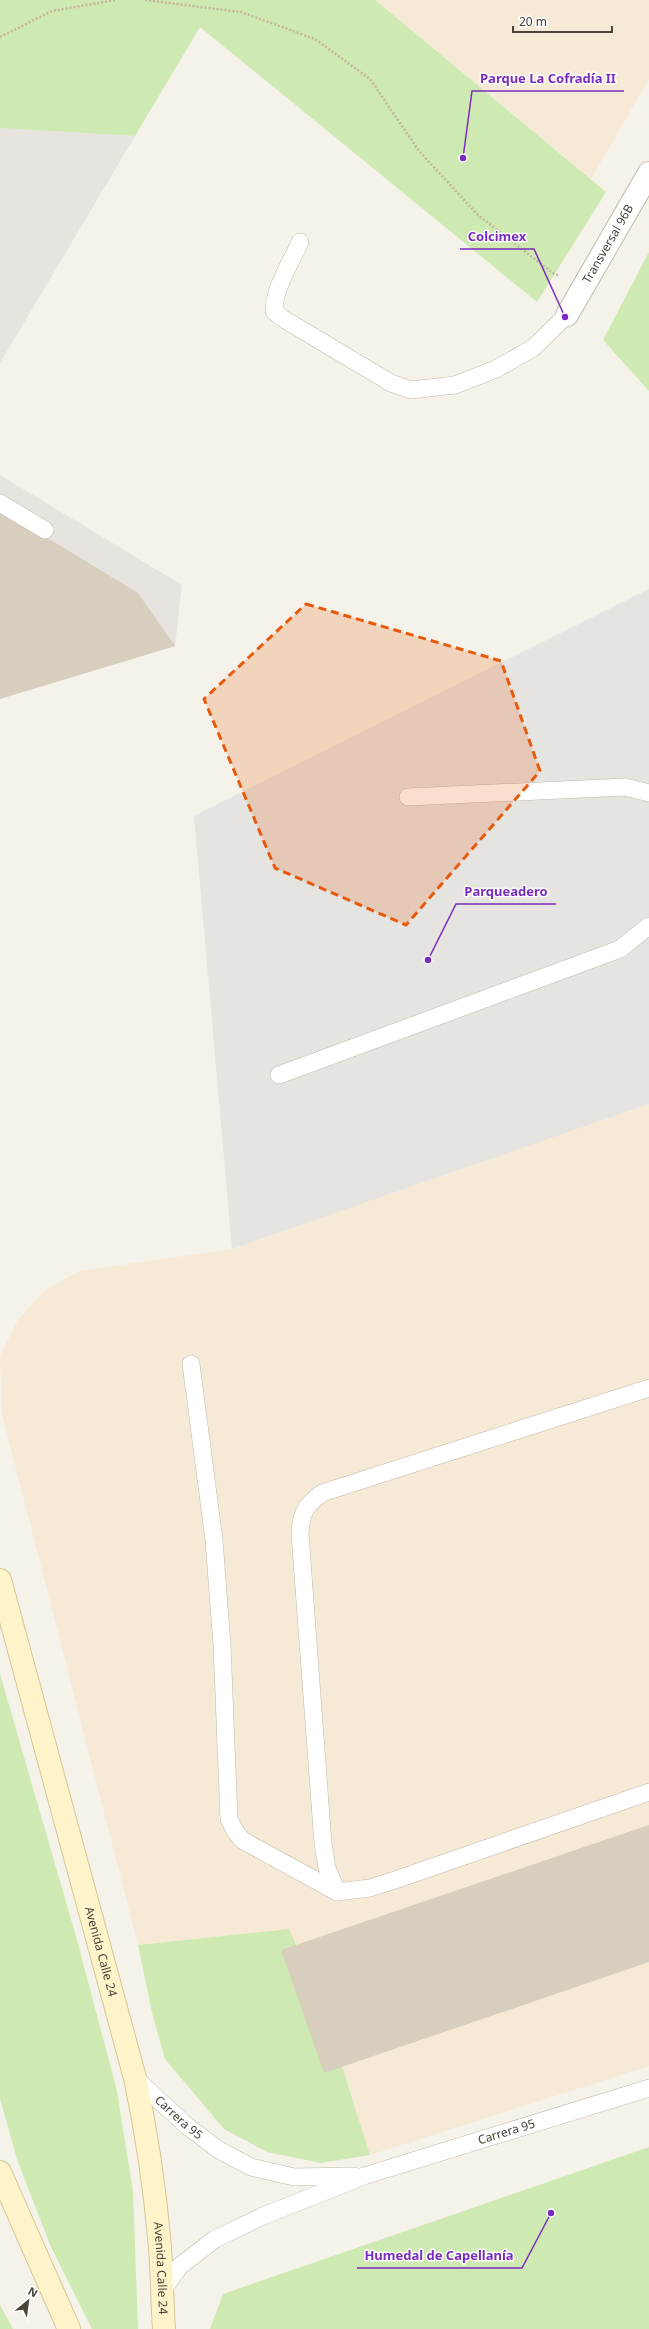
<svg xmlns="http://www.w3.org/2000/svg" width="649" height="2329" font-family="'Noto Sans',sans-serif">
<rect width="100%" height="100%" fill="#f5f2e9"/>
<g fill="#f6e9d5">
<path d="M375,0H649V79L591,179Z"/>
<path d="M649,1104V2066L370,2155L320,1997L289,1929L138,1945L2,1414L0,1356L18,1320L44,1291L79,1271L232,1249Z"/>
</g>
<g fill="#e7e3de">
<path d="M0,128L135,136L0,363Z"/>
<path d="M0,475L182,585L175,646L0,699Z"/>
</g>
<g fill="#cfe9b2">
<path d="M0,0H375L606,192L537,302L200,27L135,136L0,128Z"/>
<path d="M649,252V391L603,340Z"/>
<path d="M0,1674L77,1940L117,2091L133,2192L138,2329H92L50,2245L17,2159L0,2099Z"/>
<path d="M289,1929L320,1997L370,2155L321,2163L267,2152L224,2129L165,2059L153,2017L138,1945Z"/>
<path d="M649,2147V2329H210L223,2294Z"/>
<path d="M0,2305L13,2329H0Z"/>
</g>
<path fill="#e6e4e1" d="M649,589V1104L232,1249L194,816Z"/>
<g fill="#d7cebe">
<path d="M0,509L138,593L175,646L0,699Z"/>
<path d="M649,1825V1962L324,2073L281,1950Z"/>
</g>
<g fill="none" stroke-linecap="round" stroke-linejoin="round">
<g stroke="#c1baac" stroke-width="18">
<g id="service">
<path d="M300,242C291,263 274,288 274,311L282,318L391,383L411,390L455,385L496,369L533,348L567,315"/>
<path d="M0,503L45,530"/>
<path d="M408,797L625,787L649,793"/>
<path d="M279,1075L620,949L649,926"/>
<path d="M191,1364L214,1540L222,1645L229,1819L235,1831L242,1840L337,1892L370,1888L395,1880L649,1792"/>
<path d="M337,1892L327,1868L323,1844L300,1534C301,1513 305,1506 322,1493L649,1388"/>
<path id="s1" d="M135,2078L187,2126L219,2150L251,2167L294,2177L354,2176"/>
<path id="s2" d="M162,2291L180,2266L215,2239L263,2216L364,2176L649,2088"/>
</g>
</g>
<g stroke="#c1baac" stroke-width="24">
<g id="minor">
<path id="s3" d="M567,315L649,173"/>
</g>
</g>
<g stroke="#d5c699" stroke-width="24">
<g id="secondary">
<path id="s4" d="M0,1580L135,2078C147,2134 155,2190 160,2247C162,2274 162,2302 164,2329"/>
<path d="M0,2172L69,2329"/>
</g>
</g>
<g stroke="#c3b69d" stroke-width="2.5" stroke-dasharray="2 2" stroke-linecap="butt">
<path d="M145,0L241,12L315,39L370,79L419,151L478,215L554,274L558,275"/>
<path d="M0,37L52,11L115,0"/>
</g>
<use href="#service" stroke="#fff" stroke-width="17"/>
<use href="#minor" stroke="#fff" stroke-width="22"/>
<use href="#secondary" stroke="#fff4c9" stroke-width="22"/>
</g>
<path fill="#e8590c" fill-opacity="0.2" stroke="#e8590c" stroke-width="3" stroke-dasharray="8 5" stroke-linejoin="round" d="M306,604L501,661L540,771L406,925L275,868L204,699Z"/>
<g text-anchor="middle" stroke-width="3" stroke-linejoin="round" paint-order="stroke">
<g font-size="12" fill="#494237" stroke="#fff">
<text dy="4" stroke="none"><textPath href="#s3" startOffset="82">Transversal 96B</textPath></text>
<text dy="4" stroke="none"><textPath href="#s4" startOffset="385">Avenida Calle 24</textPath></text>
<text dy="4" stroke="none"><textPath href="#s1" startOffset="59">Carrera 95</textPath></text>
<text dy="4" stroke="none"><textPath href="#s2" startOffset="386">Carrera 95</textPath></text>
<text dy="4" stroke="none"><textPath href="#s4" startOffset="708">Avenida Calle 24</textPath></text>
</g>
</g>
<path fill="none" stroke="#7b2cbf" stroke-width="1.5" d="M463 158L472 91H624M565 317L534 249H460M428 960L456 904H556M551 2213L522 2268H357"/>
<g fill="#7b2cbf" stroke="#fff" stroke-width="1.5">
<circle cx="463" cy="158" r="4"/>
<circle cx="565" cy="317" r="4"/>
<circle cx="428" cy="960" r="4"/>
<circle cx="551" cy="2213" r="4"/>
</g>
<g font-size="13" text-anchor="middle" font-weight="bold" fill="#7b2cbf" stroke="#fff" stroke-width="3" stroke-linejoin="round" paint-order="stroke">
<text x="548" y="83">Parque La Cofradía II</text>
<text x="497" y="241">Colcimex</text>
<text x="506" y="896">Parqueadero</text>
<text x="439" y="2260">Humedal de Capellanía</text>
</g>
<g transform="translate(28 2301) rotate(29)" stroke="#ffffff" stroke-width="3" paint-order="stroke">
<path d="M0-3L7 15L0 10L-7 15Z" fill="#494237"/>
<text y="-6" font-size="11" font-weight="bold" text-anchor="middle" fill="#494237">N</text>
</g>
<path d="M513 26v6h99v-6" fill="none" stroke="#494237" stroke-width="2"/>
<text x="519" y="26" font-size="12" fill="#494237" stroke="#ffffff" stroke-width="3" paint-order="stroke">20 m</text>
</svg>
